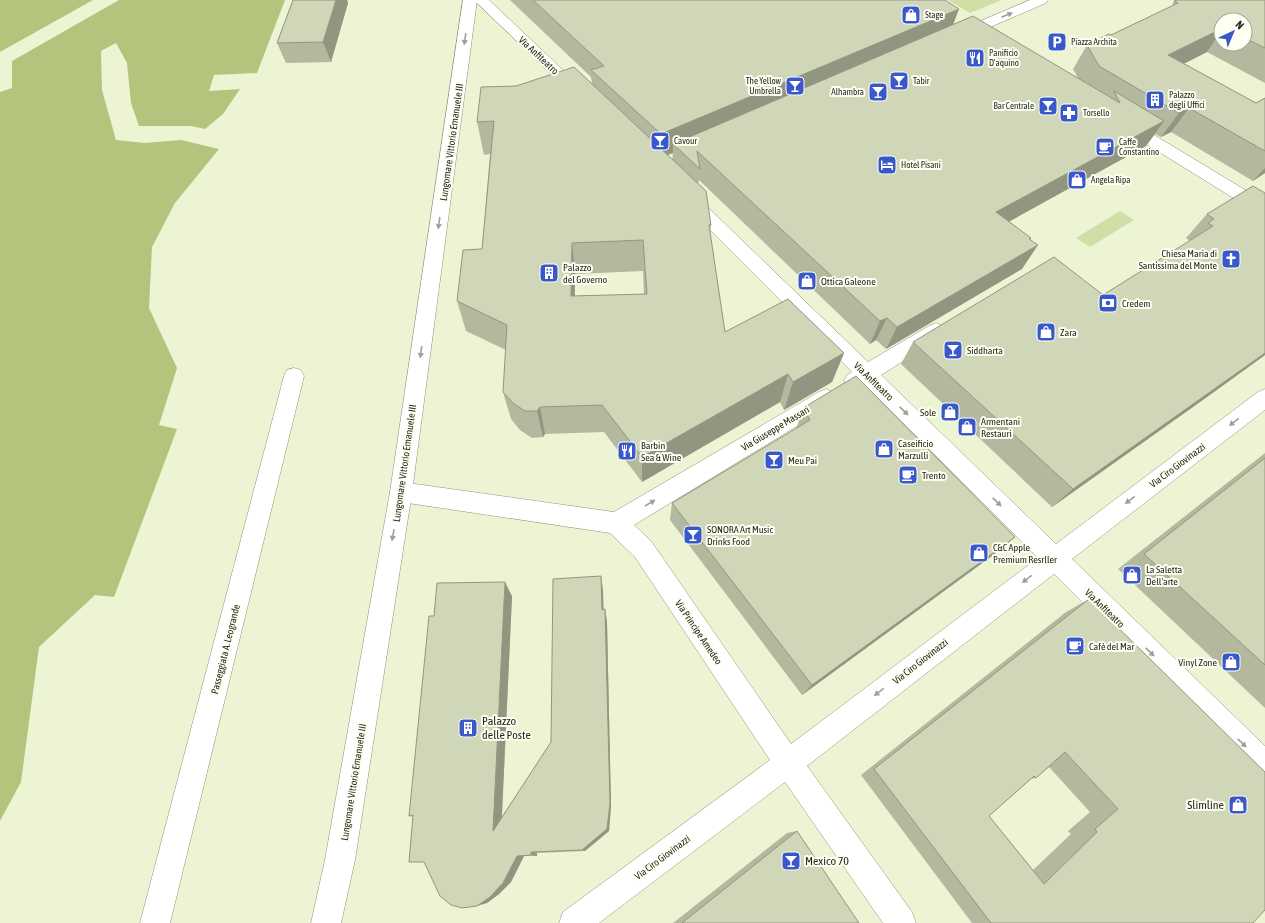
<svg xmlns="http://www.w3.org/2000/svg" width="1265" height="923" font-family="'Asap Condensed',sans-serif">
<rect width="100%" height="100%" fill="#ecf4d4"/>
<g fill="#d1dea5">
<path d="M948,0H1002L970,13Z"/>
<path d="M1120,211L1134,220L1090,247L1076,238Z"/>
</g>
<g fill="#b5c47d">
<path d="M0,0H93L0,52Z"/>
<path d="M119,0H285L257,73L214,75L209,91L240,89L223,114L205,129L191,126H139L131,103L127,63L116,43L101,51L102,90L116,140L145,143L181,140L219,149L175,203L152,247L149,308L177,368L159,425L177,429L114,597L95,595L39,647L21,782L0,821V92L12,88V61Z"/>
</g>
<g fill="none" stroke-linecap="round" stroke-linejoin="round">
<g stroke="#8c9375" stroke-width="1">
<g id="street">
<path d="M474,0H489L583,89L586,92L583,95L578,97L573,95Z"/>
<path d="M1030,0H1048L1046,3L965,38L960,39L955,38L953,35L955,32Z"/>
<path d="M1125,119L1131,121L1265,202V216L1259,214L1119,127L1117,124L1119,121Z"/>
<path d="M688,192L694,194L868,362L929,326L936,323L943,326L946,331L943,336L881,375L1056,544L1258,392L1265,389V410L1072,559L1265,746V779L1255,775L1054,574L807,766L912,912L916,923H883L785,782L599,923H559L563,912L770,760L635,557L610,533L401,502L393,499L390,492L393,485L401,482L614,512L819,392L826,389L833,392L836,398L833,404L634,525L651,541L791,744L1038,558L865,385L854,389L847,387L844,381L847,375L852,372L682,202L679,198L682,194Z"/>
<path d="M294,368L301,370L304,376L170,923H140L284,376L287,370Z"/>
</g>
</g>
<g stroke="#8c9375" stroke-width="1">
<path id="secondary" d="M463,0H477L412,492L355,860L341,923H311L325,860L390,492Z"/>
</g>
<use href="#street" fill="#fff" fill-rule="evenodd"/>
<use href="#secondary" fill="#fff" fill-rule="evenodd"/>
</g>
<g fill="#b3b99e" fill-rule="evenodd">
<path d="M293,0H347L348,3L331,62L286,63L277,43Z"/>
<path d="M510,0H945L953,24L1078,78L1073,69L1087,45L1111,35L1172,6L1174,1L1265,0V83L1207,52L1183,64L1256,103L1265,98V173L1253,181L1171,132L1161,137L1155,134L1146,146L1009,221L1030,239L1022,269L886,349L876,340L870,344L699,180L698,185L711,225L710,234L725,332L844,353L832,382L784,410L780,402L642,482L604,432L545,434L543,437L532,438L520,430L511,419L503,392L506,350L466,331L457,301L482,249L490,154L484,155L477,122L592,84L591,77ZM1221,20H1245V44H1221ZM673,153L672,160L667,155ZM643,271L644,294L575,296V274Z"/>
<path d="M1265,193V355L1207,397L1052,507L901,364L913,342L1103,295L1190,241L1186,238L1207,214Z"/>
<path d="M803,408L1015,537L996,553L802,695L670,520L672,503L796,429Z"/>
<path d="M1265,453V708L1118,569Z"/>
<path d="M601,576L603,591V609H605L607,622L611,806L609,831L585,851L537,853V856H524L511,882L499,894L487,903L424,862H409L413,817L409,816L434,616L512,596L502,817L551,742Z"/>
<path d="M1089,599L1253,923H972L861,775L1066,612ZM1049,767L1090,812L1068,831L1071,834L1033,870L989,816L1031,779L1036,778Z"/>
<path d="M797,831L859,923H673L787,833Z"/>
</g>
<g fill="#929681">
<path d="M336,0H347L348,3L331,62L323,42Z"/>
<path d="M959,9L950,33L673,144V153L660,158L661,134Z"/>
<path d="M1221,29V31L1207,52L1152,80L1168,55Z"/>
<path d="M1189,108L1171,132L1161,137L1179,113Z"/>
<path d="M1164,121L1146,146L983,236L996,212Z"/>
<path d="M1265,168V173L1253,181Z"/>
<path d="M1031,238L1019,256L1038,245L1022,269L886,349L897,327Z"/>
<path d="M572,243L575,274L574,326L571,296Z"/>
<path d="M887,318L876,340L870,344L880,321Z"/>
<path d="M844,353L832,382L784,410L793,382Z"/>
<path d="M1265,353V355L1207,397L1052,507L1073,489Z"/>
<path d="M788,374L780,402L642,482V457Z"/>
<path d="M540,407L545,434L543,437L537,411Z"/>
<path d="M1015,537L996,553L802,695L812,685Z"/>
<path d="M601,576L603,591L604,623L602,610Z"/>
<path d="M505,582L512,596L501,833L493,831Z"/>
<path d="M605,609L607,622L611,806L609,831L585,851L582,850Z"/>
<path d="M531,852L537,853V856L531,855Z"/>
<path d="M517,856H524L511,882L499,894L487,903L477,906Z"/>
</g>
<g fill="#d0d7b8" stroke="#929681" fill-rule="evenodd">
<path d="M293,0H336L323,42L277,43Z"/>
<path d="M533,0H945L959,9L661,134L591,70L604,66Z"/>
<path d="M1177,0H1265V48L1245,38V20H1221V29L1168,55L1256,103L1265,98V151L1189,108L1179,113L1099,66L1087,45L1109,34L1111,35L1178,3L1174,1Z"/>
<path d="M973,16L1120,103L1114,91L1164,121L996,212L1031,238L1029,239L1038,245L897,327L887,318L880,321L697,151L700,169L673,144Z"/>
<path d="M574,67L706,191L711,225H709L725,332L788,299L844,353L793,382L788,374L642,457L602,405L540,407L537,411H525L513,403L503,392L507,325L457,301L463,250L482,249L494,121L477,122L481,87L516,86ZM643,240L647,294L571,296L572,243Z"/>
<path d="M1253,186L1265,193V353L1073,489L913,342L1054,257L1103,295L1213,226L1208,223L1214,219L1207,214Z"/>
<path d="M856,376L1015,537L812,685L672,503L810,420L803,408Z"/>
<path d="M1265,458V665L1144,554Z"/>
<path d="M601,576L602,610L605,609L610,803L607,829L582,850L531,852V855L517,856L503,883L490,897L477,906L462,908L451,905L440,896L424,862H409L413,815L409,816L429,616H434L437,583L505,582L493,831L551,742L553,579Z"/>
<path d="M1089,599L1265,772V910L1253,923H991L874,769ZM1065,752L1118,809L1095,829L1097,832L1044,884L989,816L1034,776L1036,778Z"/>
<path d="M797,831L859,923H682Z"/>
</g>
<defs><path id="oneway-solid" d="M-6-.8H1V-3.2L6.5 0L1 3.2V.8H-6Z"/></defs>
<g fill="#9d9f99">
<use href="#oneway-solid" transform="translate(1007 15) rotate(-23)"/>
<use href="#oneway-solid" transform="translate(465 39) rotate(98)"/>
<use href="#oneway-solid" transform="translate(439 223) rotate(98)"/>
<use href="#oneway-solid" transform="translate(421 352) rotate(98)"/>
<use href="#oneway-solid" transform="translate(904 411) rotate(44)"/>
<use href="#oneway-solid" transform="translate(1234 422) rotate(143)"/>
<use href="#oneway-solid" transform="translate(1130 500) rotate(143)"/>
<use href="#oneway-solid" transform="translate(997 502) rotate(44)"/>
<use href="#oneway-solid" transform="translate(650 503) rotate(-31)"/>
<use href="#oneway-solid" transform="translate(393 535) rotate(100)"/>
<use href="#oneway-solid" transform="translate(1027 579) rotate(142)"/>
<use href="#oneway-solid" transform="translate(1150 652) rotate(44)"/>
<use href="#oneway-solid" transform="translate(879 692) rotate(142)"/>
<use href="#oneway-solid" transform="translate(1242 743) rotate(44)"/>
</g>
<defs>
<g id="shop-square" transform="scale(1)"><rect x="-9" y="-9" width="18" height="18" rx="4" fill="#3b58ca" stroke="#fcfff2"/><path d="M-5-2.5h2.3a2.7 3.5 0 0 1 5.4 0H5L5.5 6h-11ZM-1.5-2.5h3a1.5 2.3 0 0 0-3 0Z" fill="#fff"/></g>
<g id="parking-square" transform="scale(1)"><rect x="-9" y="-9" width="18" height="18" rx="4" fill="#3b58ca" stroke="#fcfff2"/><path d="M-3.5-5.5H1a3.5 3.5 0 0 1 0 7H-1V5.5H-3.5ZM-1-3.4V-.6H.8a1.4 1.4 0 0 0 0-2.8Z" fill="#fff"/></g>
<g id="restaurant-square" transform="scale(1)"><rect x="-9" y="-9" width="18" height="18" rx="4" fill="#3b58ca" stroke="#fcfff2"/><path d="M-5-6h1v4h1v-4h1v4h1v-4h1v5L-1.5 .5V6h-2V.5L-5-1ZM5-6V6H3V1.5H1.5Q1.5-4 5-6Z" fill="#fff"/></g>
<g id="bar-square" transform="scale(1)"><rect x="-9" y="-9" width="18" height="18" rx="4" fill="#3b58ca" stroke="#fcfff2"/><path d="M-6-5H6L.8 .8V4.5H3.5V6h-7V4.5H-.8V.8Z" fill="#fff"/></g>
<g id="building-square" transform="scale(1)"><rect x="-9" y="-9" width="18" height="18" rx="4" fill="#3b58ca" stroke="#fcfff2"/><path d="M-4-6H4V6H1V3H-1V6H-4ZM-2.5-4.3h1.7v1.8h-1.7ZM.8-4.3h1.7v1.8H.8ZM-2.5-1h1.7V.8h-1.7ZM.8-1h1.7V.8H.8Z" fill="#fff"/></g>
<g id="pharmacy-square" transform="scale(1)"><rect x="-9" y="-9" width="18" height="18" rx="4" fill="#3b58ca" stroke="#fcfff2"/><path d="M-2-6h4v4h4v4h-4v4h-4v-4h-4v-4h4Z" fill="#fff"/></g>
<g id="cafe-square" transform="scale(1)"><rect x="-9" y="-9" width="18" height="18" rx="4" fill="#3b58ca" stroke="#fcfff2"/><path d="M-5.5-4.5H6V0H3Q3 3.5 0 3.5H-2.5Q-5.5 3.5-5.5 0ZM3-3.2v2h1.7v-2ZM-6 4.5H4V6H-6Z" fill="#fff"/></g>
<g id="hotel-square" transform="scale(1)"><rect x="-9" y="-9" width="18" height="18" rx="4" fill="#3b58ca" stroke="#fcfff2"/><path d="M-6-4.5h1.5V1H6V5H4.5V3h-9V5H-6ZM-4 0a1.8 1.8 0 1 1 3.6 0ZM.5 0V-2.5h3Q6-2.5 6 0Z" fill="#fff"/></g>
<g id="church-square" transform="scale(1)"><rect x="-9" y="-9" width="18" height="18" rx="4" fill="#3b58ca" stroke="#fcfff2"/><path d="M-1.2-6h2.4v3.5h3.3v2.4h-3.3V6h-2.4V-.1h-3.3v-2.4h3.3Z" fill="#fff"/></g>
<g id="bank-square" transform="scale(1)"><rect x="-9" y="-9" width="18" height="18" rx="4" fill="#3b58ca" stroke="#fcfff2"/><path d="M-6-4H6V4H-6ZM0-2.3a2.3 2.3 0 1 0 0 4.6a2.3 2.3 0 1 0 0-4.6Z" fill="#fff"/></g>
</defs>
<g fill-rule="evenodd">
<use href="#shop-square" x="911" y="15"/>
<use href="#parking-square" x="1057" y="42"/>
<use href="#restaurant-square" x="975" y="58"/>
<use href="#bar-square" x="899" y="81"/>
<use href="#bar-square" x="795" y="86"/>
<use href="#bar-square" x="878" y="92"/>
<use href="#building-square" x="1155" y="100"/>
<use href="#bar-square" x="1048" y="106"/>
<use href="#pharmacy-square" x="1069" y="113"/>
<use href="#bar-square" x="660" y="141"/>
<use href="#cafe-square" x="1105" y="147"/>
<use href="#hotel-square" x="887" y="165"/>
<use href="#shop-square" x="1077" y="180"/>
<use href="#church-square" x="1231" y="259"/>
<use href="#building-square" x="549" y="273"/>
<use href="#shop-square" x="807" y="281"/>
<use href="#bank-square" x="1108" y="303"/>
<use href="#shop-square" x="1046" y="332"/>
<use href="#bar-square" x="953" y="350"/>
<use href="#shop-square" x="950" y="412"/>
<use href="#shop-square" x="967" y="427"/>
<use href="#shop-square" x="884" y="449"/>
<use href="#restaurant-square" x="627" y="451"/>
<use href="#bar-square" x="774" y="460"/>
<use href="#cafe-square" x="908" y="475"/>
<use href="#bar-square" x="693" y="535"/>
<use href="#shop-square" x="979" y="553"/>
<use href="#shop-square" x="1132" y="575"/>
<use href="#cafe-square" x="1075" y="646"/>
<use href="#shop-square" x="1231" y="662"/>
<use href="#building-square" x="468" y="728"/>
<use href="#shop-square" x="1238" y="805"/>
<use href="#bar-square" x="791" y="861"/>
</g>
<g text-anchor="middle" stroke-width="4" stroke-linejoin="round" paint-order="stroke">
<g font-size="9" fill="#26291d" stroke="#fcfff2" text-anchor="start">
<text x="925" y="18">Stage</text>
<text x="1071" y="45">Piazza Archita</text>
<text x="989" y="56">Panificio<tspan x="989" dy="10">D'aquino</tspan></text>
<text x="781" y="84" text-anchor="end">The Yellow<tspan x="781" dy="10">Umbrella</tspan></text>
<text x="913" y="84">Tabir</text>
<text x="864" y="95" text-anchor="end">Alhambra</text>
<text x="1169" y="98">Palazzo<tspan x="1169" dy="10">degli Uffici</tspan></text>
<text x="1034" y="109" text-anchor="end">Bar Centrale</text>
<text x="1083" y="116">Torsello</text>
<text x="674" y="144">Cavour</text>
<text x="1119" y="145">Caffe<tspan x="1119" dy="10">Constantino</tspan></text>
<text x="901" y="168">Hotel Pisani</text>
<text x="1091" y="183">Angela Ripa</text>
</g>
<g font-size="10" fill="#26291d" stroke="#fcfff2">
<text transform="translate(539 55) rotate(43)" y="4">Via Anfiteatro</text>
<text transform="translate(451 142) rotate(-82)" y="4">Lungomare Vittorio Emanuele III</text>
<text transform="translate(874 381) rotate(44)" y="4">Via Anfiteatro</text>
<text transform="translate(775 428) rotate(-31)" y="4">Via Giuseppe Massari</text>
<text transform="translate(404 463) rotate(-82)" y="4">Lungomare Vittorio Emanuele III</text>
<text transform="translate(1177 465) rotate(-37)" y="4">Via Ciro Giovinazzi</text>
<text transform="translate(1105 608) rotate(44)" y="4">Via Anfiteatro</text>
<text transform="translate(699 632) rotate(56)" y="4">Via Principe Amedeo</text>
<text transform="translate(225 649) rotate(-76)" y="4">Passeggiata A. Leogrande</text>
<text transform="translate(920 661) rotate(-38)" y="4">Via Ciro Giovinazzi</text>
<text transform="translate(353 782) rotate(-81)" y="4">Lungomare Vittorio Emanuele III</text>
<text transform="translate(662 857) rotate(-37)" y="4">Via Ciro Giovinazzi</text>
</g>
<g font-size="10" fill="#26291d" stroke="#fcfff2" text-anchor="start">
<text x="1217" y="257" text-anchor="end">Chiesa Maria di<tspan x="1217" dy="12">Santissima del Monte</tspan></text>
<text x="563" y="271">Palazzo<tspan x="563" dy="12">del Governo</tspan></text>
<text x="821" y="285">Ottica Galeone</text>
<text x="1122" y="307">Credem</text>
<text x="1060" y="336">Zara</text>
<text x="967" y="354">Siddharta</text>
<text x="936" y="416" text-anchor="end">Sole</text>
<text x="981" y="425">Armentani<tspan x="981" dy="12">Restauri</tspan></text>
<text x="898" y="447">Caseificio<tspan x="898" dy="12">Marzulli</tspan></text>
<text x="641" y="449">Barbin<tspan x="641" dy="12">Sea &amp; Wine</tspan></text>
<text x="788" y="464">Meu Pai</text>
<text x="922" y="479">Trento</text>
<text x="707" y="533">SONORA Art Music<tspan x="707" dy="12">Drinks Food</tspan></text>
<text x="993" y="551">C&amp;C Apple<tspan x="993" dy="12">Premium Resrller</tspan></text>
<text x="1146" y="573">La Saletta<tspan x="1146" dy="12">Dell'arte</tspan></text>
<text x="1089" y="650">Cafè del Mar</text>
<text x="1217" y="666" text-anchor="end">Vinyl Zone</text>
</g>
<g font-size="12" fill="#26291d" stroke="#fcfff2" text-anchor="start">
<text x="482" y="725">Palazzo<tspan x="482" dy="14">delle Poste</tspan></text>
<text x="1224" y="809" text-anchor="end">Slimline</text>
<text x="805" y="865">Mexico 70</text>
</g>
</g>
<g transform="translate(1233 32) rotate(44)"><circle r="19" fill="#fcfff2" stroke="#a6a99d"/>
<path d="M0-3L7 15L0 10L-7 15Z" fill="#3b58ca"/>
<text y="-6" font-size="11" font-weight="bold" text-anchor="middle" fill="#26291d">N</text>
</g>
</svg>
